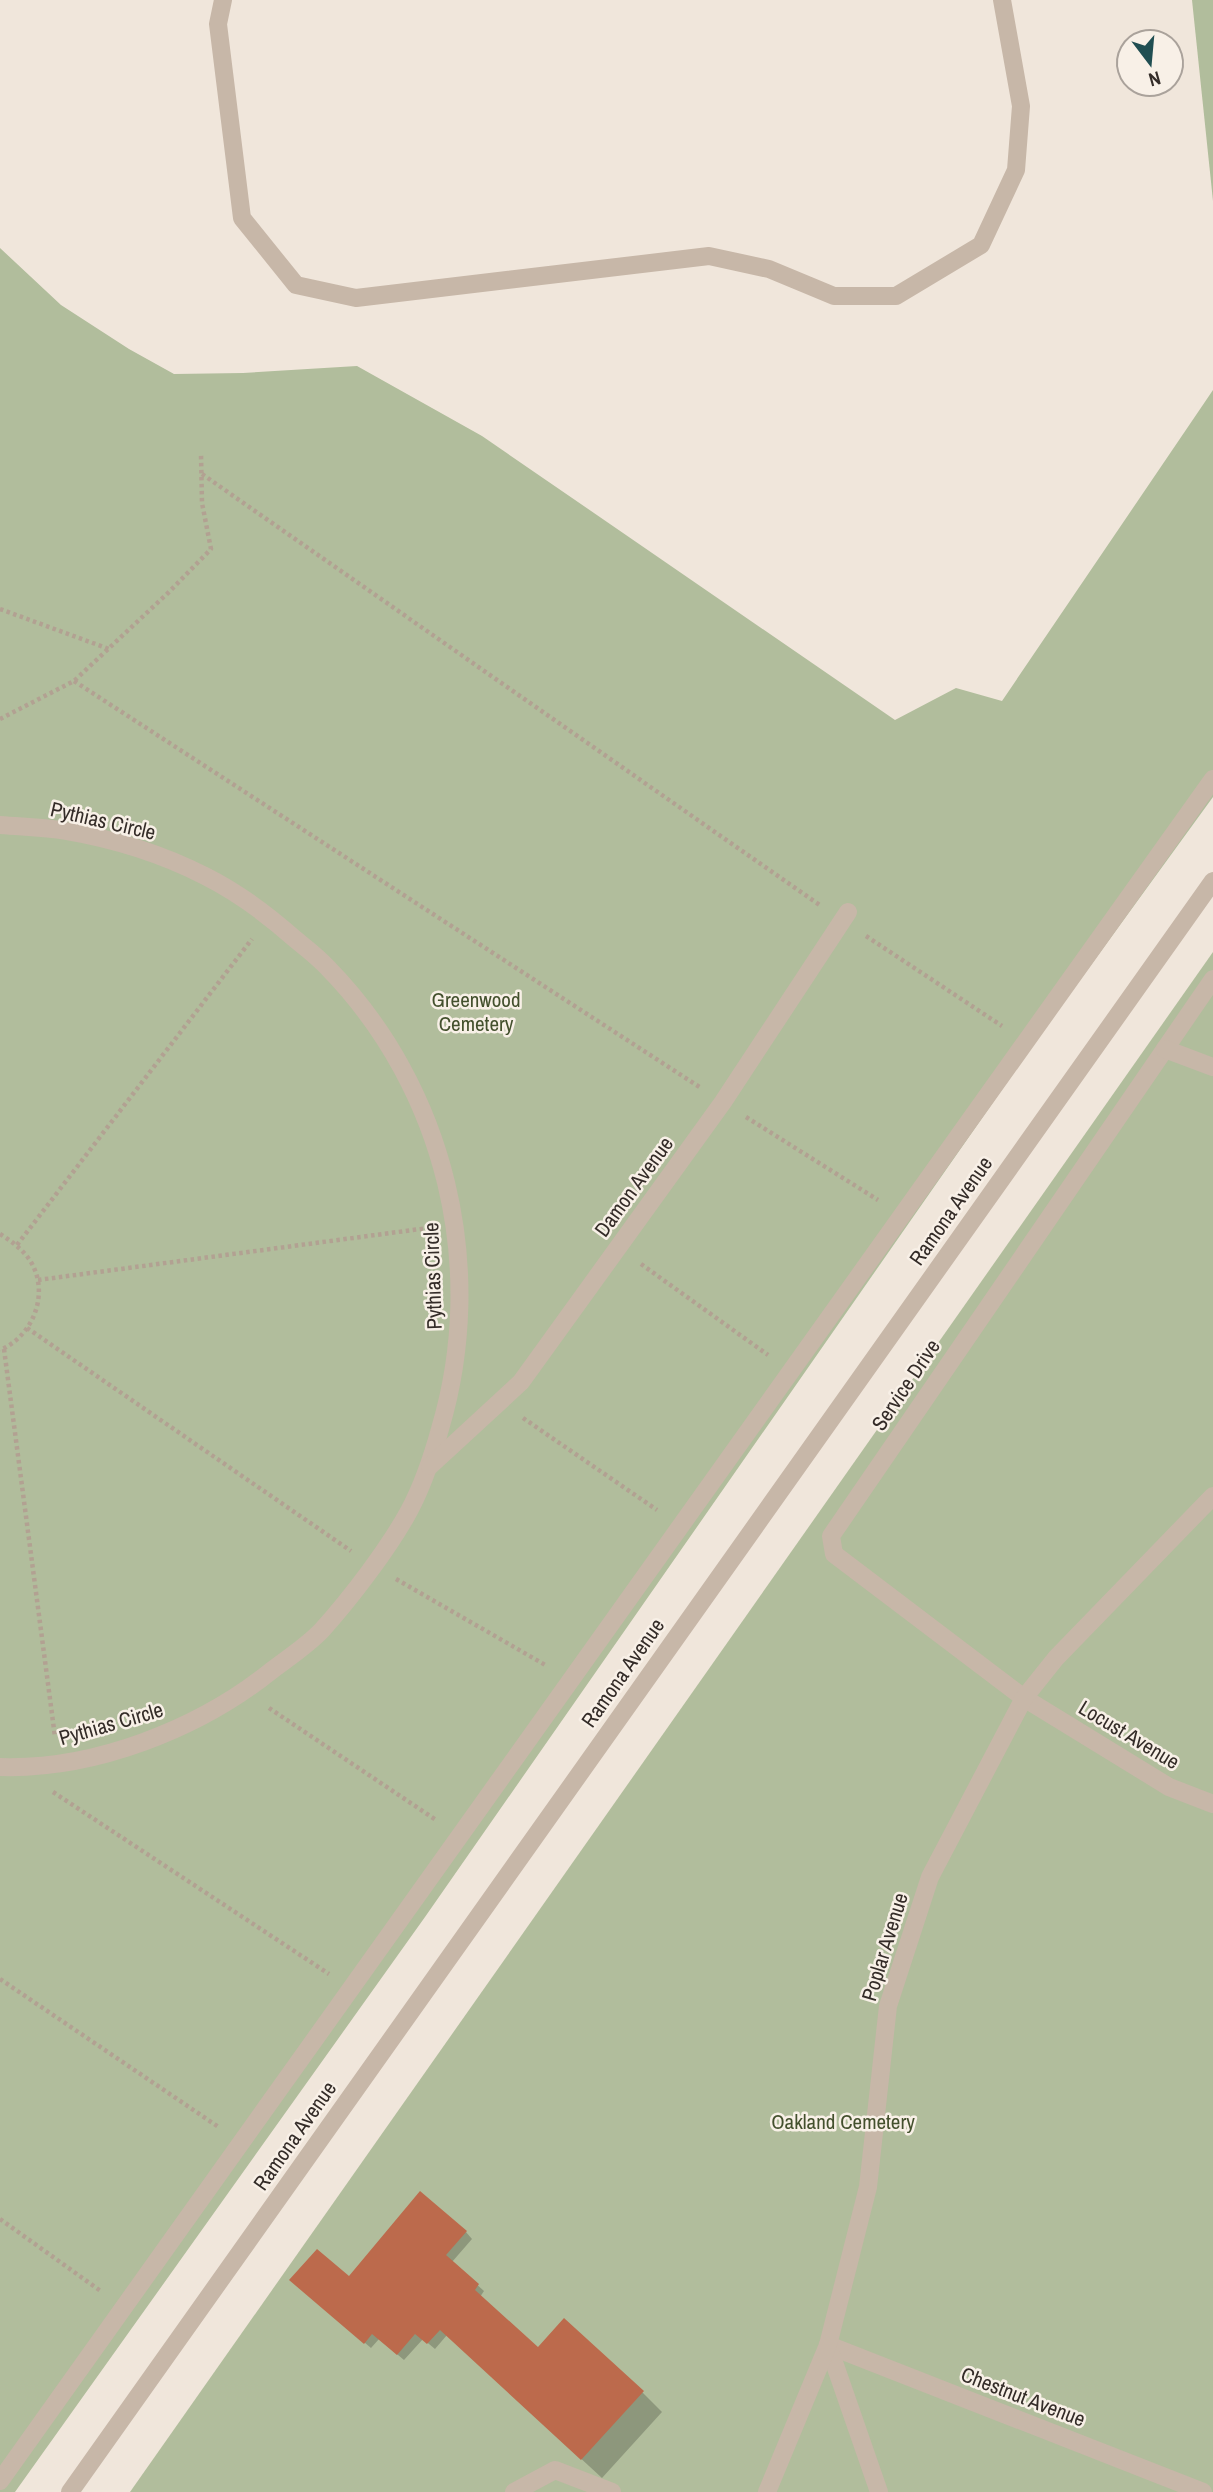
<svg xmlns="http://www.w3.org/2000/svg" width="1213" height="2492" font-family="'Archivo Narrow',sans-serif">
<rect width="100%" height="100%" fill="#f0e6db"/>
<g fill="#b1bd9c">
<path d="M1192,0H1213V201Z"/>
<path d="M0,248L61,305L129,349L174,374L243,373L357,366L482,436L895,720L956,688L1002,701L1213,390V797L1040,1035L425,1917L15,2492H0Z"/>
<path d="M1213,952V2492H130Z"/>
</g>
<path fill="#0003" d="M466,2232L472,2239L452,2262L484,2291L480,2297L538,2349L642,2392L662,2412L602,2478L447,2335L435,2349L423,2339L404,2360L379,2339L371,2348L298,2286L349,2279Z"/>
<path fill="#bc6a4c" d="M420,2191L467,2231L446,2255L479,2284L475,2290L538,2347L564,2318L644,2391L581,2460L440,2330L427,2344L415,2334L397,2355L372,2334L364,2344L289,2280L317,2249L349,2276Z"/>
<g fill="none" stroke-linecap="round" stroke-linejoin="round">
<g stroke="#b2a192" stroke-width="4.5" stroke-dasharray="3.5 3.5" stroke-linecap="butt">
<path d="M202,474L821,906"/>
<path d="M0,609L109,649"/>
<path d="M74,681L701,1088"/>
<path d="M0,719L74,681L169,592L211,549L202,503L201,454"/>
<path d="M866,936L1002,1026"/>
<path d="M746,1117L878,1200"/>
<path d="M0,1234C11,1241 21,1248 29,1259C51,1291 34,1336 0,1350"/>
<path d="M17,1245L252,939"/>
<path d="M641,1264L768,1355"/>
<path d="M38,1280L428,1228"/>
<path d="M27,1328L351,1551"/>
<path d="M4,1349L55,1737"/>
<path d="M523,1418L657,1510"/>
<path d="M396,1579L547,1666"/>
<path d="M269,1708L436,1820"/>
<path d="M53,1792L329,1974"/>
<path d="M0,1979L220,2128"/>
<path d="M0,2219L102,2292"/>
</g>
<g stroke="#c7b7a8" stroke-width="18">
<path d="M223,0L218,24L242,218L296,285L356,298L709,256L769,269L834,296H896L981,245L1016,170L1021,106L1002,0"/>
<path d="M0,825C22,827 44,827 66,831C113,839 162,854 205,876C237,892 268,915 295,939C306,948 318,957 328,968C446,1089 488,1268 440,1429C432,1458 423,1485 409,1511C389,1548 350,1599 322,1630C308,1645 288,1658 271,1671C199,1729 94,1770 0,1767"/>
<path d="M1213,979L831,1536L834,1554L1024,1698L1169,1787L1213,1804"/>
<path d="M1165,1049L1213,1067"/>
<path d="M430,1466L521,1382L723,1102L848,912"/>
<path d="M828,2345L1203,2492"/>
<path d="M828,2345L879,2492"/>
<path d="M0,2481L1213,779"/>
<path d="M514,2492L555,2470L612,2492"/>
<path d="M767,2492L828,2345L868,2187L888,2006L930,1877L1024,1698L1056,1658L1213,1496"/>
</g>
<path stroke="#c7b7a8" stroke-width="18" d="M70,2492L1213,881"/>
</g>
<g text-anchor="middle" stroke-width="5" stroke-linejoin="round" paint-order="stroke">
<g font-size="21" fill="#342c28" stroke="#f8f0e7">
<text transform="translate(103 821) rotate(13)" y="7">Pythias Circle</text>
<text transform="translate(634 1187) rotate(-54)" y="7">Damon Avenue</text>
<text transform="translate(951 1211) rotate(-55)" y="7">Ramona Avenue</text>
<text transform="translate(433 1276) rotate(-92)" y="7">Pythias Circle</text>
<text transform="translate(906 1385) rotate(-56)" y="7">Service Drive</text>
<text transform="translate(623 1673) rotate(-55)" y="7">Ramona Avenue</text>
<text transform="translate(111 1724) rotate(-16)" y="7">Pythias Circle</text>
<text transform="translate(1129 1735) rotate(31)" y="7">Locust Avenue</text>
<text transform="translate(885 1947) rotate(-73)" y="7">Poplar Avenue</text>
<text transform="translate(295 2136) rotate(-55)" y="7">Ramona Avenue</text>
<text transform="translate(1023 2397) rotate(21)" y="7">Chestnut Avenue</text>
</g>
<g font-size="21" fill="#43502d" stroke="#f8f0e7">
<text x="476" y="1007">Greenwood<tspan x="476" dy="24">Cemetery</tspan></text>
<text x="843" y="2129">Oakland Cemetery</text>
</g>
</g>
<g transform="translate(1150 63) rotate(164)"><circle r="33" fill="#f8f0e7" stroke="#aaa29b" stroke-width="2"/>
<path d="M0-5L12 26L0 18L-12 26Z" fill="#204e52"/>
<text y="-10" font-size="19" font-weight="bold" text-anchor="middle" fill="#342c28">N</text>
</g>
</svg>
